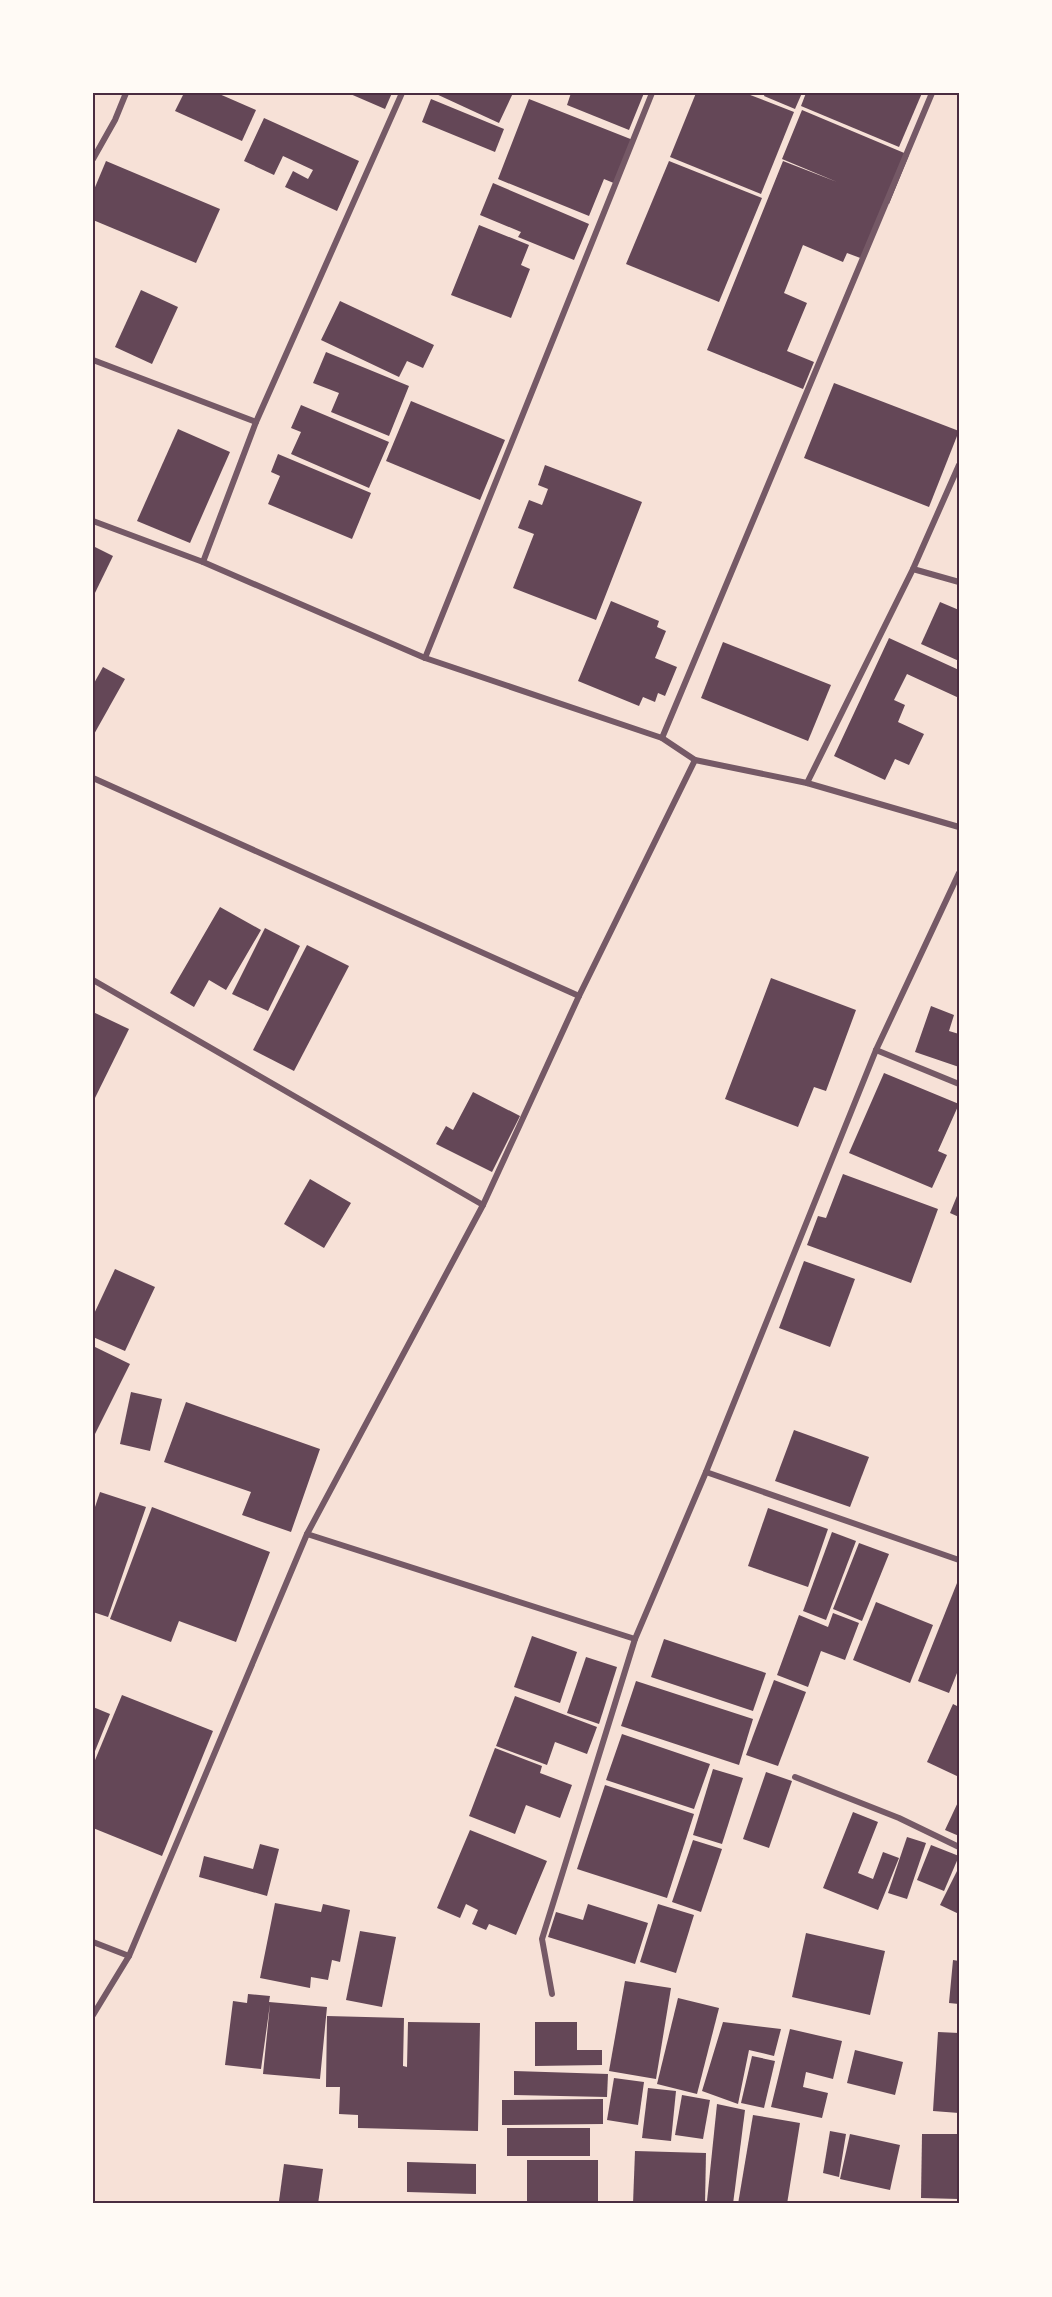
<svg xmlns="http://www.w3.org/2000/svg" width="1052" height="2297" font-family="Commissioner,sans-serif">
<rect width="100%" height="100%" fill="#f7e1d7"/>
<g fill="#644757">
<path d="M184,93H217L256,110L242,141L175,111Z"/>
<path d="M348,93H392L385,109Z"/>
<path d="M434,93H513L499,123Z"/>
<path d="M571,93H644L629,130L567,105Z"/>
<path d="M696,93H745L794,112L761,194L670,157Z"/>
<path d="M765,93H802L795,109L764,96Z"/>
<path d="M806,93H922L899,147L801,106Z"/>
<path d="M431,99L504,129L495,152L422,122Z"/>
<path d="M529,99L633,140L616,184L604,179L589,216L498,179Z"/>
<path d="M802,110L909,155L889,204L885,202L863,259L847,253L843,262L803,245L784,293L807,303L787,351L814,362L803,389L707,350L783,161L837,182L782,159Z"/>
<path d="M264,118L359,161L337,211L285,187L293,171L308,179L313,170L283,156L274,175L244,161Z"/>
<path d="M106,161L220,209L196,263L93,220V192Z"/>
<path d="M669,161L762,198L719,302L626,264Z"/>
<path d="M493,183L589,224L574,260L518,237L521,232L480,215Z"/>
<path d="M479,225L529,245L521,265L530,269L511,318L451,295Z"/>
<path d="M141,290L178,307L152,364L115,347Z"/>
<path d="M340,301L434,345L423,368L407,361L399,377L321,340Z"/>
<path d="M326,352L409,386L389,436L331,412L339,393L313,383Z"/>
<path d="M834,383L959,431L929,507L804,458Z"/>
<path d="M411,401L505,440L480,500L386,461Z"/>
<path d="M301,405L389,442L369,488L291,454L301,432L291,428Z"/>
<path d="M178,429L230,452L190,543L137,521Z"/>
<path d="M278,454L371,493L352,539L268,504L280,476L271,472Z"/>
<path d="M545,465L642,502L596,620L513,588L534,534L518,528L529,500L542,505L548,489L538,485Z"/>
<path d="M93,546L113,556L93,597Z"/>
<path d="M611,601L659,621L657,627L666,631L655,658L677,667L665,696L658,693L655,702L643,697L639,706L578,681Z"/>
<path d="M940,602L959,610V661L921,644Z"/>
<path d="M889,638L959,670V698L907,674L894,700L905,705L898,722L924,734L909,765L895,759L885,780L834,756Z"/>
<path d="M723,642L831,685L808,741L701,698Z"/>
<path d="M103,667L125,679L93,736V685Z"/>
<path d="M220,907L261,930L226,990L209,980L194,1007L170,993Z"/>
<path d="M265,928L300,946L268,1011L232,994Z"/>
<path d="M307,945L349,966L294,1071L253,1050Z"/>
<path d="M771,978L856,1010L826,1091L814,1087L798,1127L725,1099Z"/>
<path d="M931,1006L954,1015L949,1031L959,1034V1067L915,1052Z"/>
<path d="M93,1012L129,1029L93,1102Z"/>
<path d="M884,1073L959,1104L938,1151L947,1155L932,1188L849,1153Z"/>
<path d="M473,1092L520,1116L492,1172L436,1144L446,1126L453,1130Z"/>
<path d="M843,1174L938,1209L911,1283L807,1245L818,1216L826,1218Z"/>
<path d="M310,1179L351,1203L324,1248L284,1224Z"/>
<path d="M959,1191V1217L950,1213Z"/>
<path d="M804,1261L855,1279L830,1347L779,1328Z"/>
<path d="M115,1269L155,1287L125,1351L93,1337V1316Z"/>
<path d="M93,1346L130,1364L93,1438Z"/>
<path d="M131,1392L162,1399L150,1451L120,1444Z"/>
<path d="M186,1402L320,1449L291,1532L242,1515L251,1492L164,1462Z"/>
<path d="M794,1430L869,1457L850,1507L775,1481Z"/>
<path d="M100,1492L146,1507L108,1617L93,1612V1513Z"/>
<path d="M152,1507L270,1552L236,1642L179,1621L171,1642L110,1619Z"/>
<path d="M768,1508L828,1529L808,1587L748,1566Z"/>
<path d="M832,1532L856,1541L826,1620L803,1611Z"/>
<path d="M859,1543L889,1554L862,1621L833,1609Z"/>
<path d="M957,1583L959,1584V1668L949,1693L918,1681Z"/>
<path d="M876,1602L933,1625L910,1683L853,1660Z"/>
<path d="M833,1613L859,1623L845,1660L821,1651L808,1687L777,1675L799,1615L828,1627Z"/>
<path d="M532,1636L577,1652L560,1703L514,1687Z"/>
<path d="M664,1639L766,1673L753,1711L651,1677Z"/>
<path d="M586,1657L617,1667L599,1724L567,1713Z"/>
<path d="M774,1680L806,1692L778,1766L746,1755Z"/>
<path d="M636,1681L753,1719L739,1765L621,1726Z"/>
<path d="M122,1695L213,1731L162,1856L93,1828V1765Z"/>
<path d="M515,1696L597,1727L587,1754L555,1742L547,1765L496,1746Z"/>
<path d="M953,1704L959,1707V1777L927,1762Z"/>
<path d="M93,1707L110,1714L93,1756Z"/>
<path d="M622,1734L710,1764L694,1809L606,1780Z"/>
<path d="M495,1748L542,1766L540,1773L572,1785L560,1818L526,1805L515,1834L469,1816Z"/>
<path d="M713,1769L743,1778L722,1844L693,1835Z"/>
<path d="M766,1772L792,1781L769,1848L743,1839Z"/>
<path d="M605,1785L694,1814L667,1898L577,1869Z"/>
<path d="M959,1800V1836L945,1830Z"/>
<path d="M853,1812L878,1822L858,1873L873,1879L883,1852L899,1858L878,1910L823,1888Z"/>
<path d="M470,1830L547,1861L516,1935L489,1924L486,1930L472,1924L478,1910L466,1904L460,1918L437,1908Z"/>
<path d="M907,1837L926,1843L907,1899L888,1893Z"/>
<path d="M693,1840L722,1849L701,1912L672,1902Z"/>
<path d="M260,1844L279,1849L267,1896L199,1877L204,1856L253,1869Z"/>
<path d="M931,1845L959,1856L944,1891L917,1880Z"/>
<path d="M959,1867V1914L940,1905Z"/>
<path d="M275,1903L321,1912L323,1904L350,1910L340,1962L332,1960L328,1980L311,1977L310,1988L260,1978Z"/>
<path d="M588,1904L648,1923L635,1964L548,1937L556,1912L583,1920Z"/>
<path d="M658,1904L694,1915L676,1973L640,1962Z"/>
<path d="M360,1931L396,1937L382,2007L346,2000Z"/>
<path d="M806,1933L885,1951L870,2015L792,1997Z"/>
<path d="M953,1960L959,1961V2004L949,2003Z"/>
<path d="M625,1981L671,1988L656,2079L609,2071Z"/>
<path d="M248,1994L270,1996L269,2002L327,2007L320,2079L263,2074L270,2004L261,2069L225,2065L233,2001L247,2003Z"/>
<path d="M678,1998L719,2008L697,2094L657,2084Z"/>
<path d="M327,2016L404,2018L403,2066L407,2067L408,2022L480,2023L478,2131L358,2128V2115L339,2114L340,2087H326Z"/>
<path d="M535,2022H577V2050H602V2065L535,2066Z"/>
<path d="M723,2022L781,2029L774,2056L749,2050L738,2104L702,2091Z"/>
<path d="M790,2029L842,2041L833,2079L806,2072L803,2087L828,2093L822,2118L771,2107Z"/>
<path d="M938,2032L959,2033V2113L933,2111Z"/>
<path d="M855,2050L903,2062L895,2095L847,2083Z"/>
<path d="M752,2056L775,2061L764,2108L741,2103Z"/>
<path d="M514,2071L608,2074L607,2097L514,2095Z"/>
<path d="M614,2078L644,2082L638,2125L607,2120Z"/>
<path d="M648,2088L676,2091L671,2141L642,2138Z"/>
<path d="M682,2095L710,2100L703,2139L675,2135Z"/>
<path d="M603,2099V2124L502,2125V2100Z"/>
<path d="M717,2104L745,2110L733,2204L707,2201Z"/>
<path d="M753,2115L800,2123L787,2204H738Z"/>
<rect x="507" y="2128" width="83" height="28"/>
<path d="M830,2131L846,2134L839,2177L823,2173Z"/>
<path d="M850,2134L900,2145L890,2190L840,2179Z"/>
<path d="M922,2134H959V2199L921,2198Z"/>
<path d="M635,2151L706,2153L705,2204H633Z"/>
<rect x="527" y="2160" width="71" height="44"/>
<path d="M407,2162L476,2164V2194L407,2192Z"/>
<path d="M284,2164L323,2169L318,2204L279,2201Z"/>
</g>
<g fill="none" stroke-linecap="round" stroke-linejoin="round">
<g stroke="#755966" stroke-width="6">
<path d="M93,159L115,120L126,93"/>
<path d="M93,360L256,422L203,562"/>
<path d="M256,422L402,93"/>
<path d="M93,521L203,562L425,658L662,738L695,760L807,783L959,827"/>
<path d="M913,569L959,582"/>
<path d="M425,658L652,93"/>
<path d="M662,738L932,93"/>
<path d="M93,778L579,996"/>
<path d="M807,783L913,569L959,465"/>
<path d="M93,980L483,1205"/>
<path d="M876,1050L959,1084"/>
<path d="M706,1472L959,1560"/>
<path d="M307,1534L635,1639"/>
<path d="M795,1777L899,1818L959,1847"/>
<path d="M93,1942L129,1956"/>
<path d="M552,1994L542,1939L635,1639L706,1472L876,1050L959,873"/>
<path d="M93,2015L129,1956L307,1534L483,1205L579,996L695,760"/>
</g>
</g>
<rect width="1052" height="2297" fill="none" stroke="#fffaf5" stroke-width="189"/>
<rect x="94" y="94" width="864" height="2108" fill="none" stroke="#4a2c40" stroke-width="2"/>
</svg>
